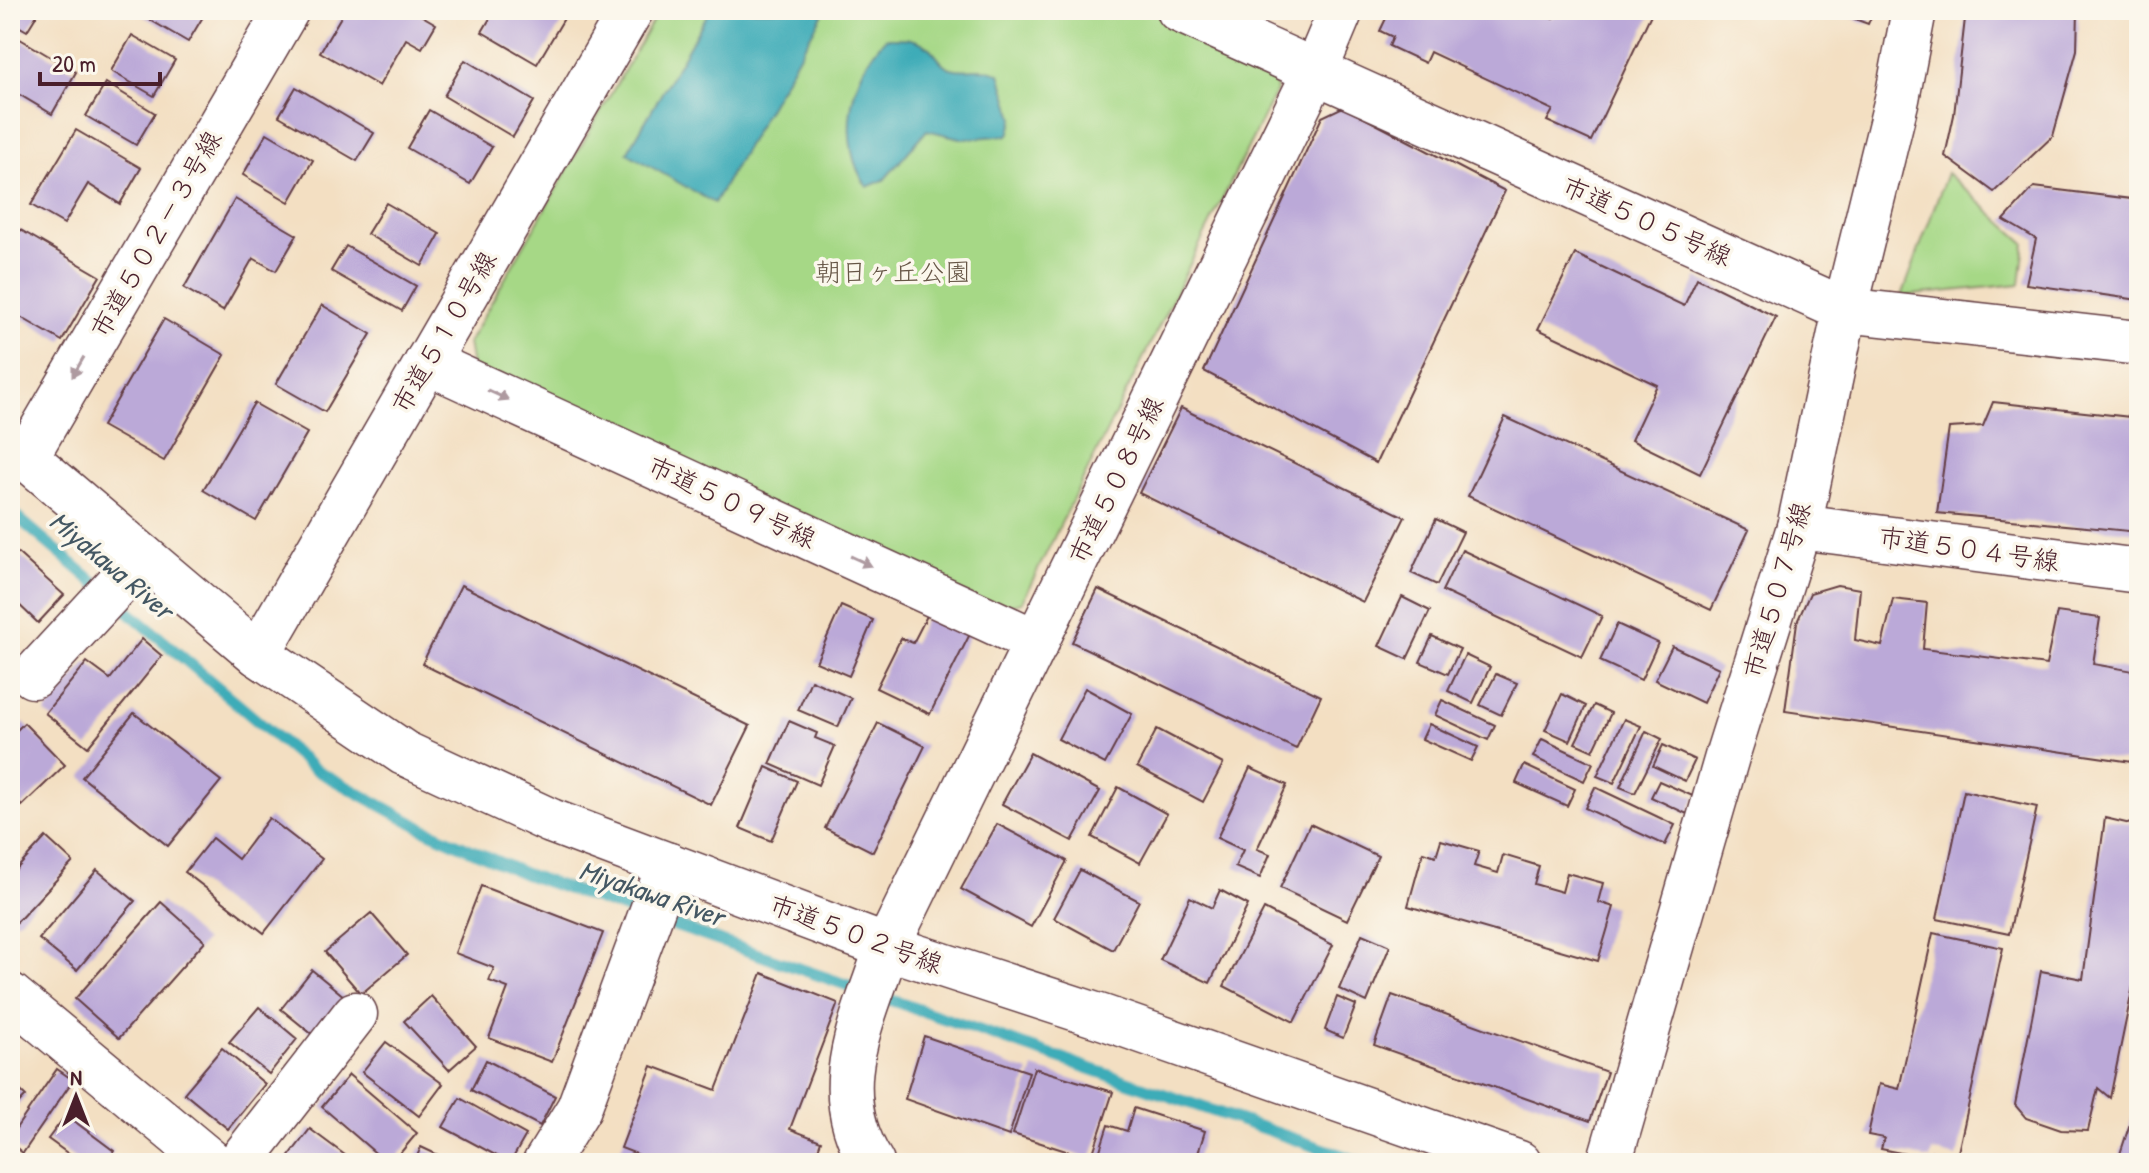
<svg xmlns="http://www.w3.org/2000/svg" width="2149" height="1173" font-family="'Patrick Hand','Klee One',sans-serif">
<rect width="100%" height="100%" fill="#fbf7ec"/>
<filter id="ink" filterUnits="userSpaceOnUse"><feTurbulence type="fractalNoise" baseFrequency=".0125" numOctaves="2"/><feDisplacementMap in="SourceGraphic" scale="16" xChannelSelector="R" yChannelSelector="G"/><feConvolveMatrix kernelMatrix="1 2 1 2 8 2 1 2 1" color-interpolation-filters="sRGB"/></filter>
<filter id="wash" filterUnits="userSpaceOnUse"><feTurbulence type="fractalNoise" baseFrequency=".006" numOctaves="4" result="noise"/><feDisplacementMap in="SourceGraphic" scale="32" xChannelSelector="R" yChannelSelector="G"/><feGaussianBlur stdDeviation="1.8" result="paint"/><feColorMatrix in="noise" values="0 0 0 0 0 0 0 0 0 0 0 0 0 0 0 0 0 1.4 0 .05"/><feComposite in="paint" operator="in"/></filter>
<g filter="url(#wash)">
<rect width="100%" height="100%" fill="#f3dfc2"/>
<g fill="#a6d886" stroke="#787c58" stroke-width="2">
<path d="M659,10H1149L1271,65L1276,91L1022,602L996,608L472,367L468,343Z"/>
<path d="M1947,173L2025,243L2020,284L1902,296Z"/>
</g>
<g fill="#3cacb8" stroke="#436672" stroke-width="2">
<path d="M710,10H825L714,203L627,153Z"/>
<path d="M886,38C901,38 916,37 928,47C938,55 939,64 951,68C969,73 979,64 1000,74L1014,118L1009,135L964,139L927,130L884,180L867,187C836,143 849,74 886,38Z"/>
</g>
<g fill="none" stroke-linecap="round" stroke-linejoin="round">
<path stroke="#3cacb8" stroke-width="12" d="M10,511L314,769L424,829L525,874L1364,1163"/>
</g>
<g id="blocks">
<g fill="#bba9d8">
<path d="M10,10H40L27,31L10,21Z"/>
<path d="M143,10H207L188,42L140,14Z"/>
<path d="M345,10H412L436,24L422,48L406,39L379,86L320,52Z"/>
<path d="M495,10H569L537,64L482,32Z"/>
<path d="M1390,10H1535L1553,18L1557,10H1653L1591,141L1547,121L1553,110L1430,52L1425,63L1389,46L1393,37L1380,31Z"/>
<path d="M1831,10H1874L1868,24Z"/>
<path d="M1966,10H2078L2077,50L2053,136L1994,192L1945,156L1954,115Z"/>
<path d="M10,33L76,72L52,114L10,89Z"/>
<path d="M132,35L175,60L154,96L111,71Z"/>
<path d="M465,60L534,101L513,137L444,96Z"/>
<path d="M106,83L155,113L136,145L86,116Z"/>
<path d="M296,87L374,133L357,161L279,116Z"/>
<path d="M1343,107L1505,191L1376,463L1204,371L1322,117Z"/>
<path d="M429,110L492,147L470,184L407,148Z"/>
<path d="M76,130L141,168L120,204L88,184L64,224L31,205Z"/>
<path d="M267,133L313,160L289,202L243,175Z"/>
<path d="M2034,187L2139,200V300L2026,284L2036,239L2004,220Z"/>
<path d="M235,199L297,235L276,271L253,258L223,311L184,288Z"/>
<path d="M386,203L440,234L422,266L367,234Z"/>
<path d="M19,229L100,276L62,341L10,311V244Z"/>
<path d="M346,246L416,286L402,311L331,271Z"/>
<path d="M1575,254L1684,306L1697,278L1776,317L1700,474L1631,440L1657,385L1538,329Z"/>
<path d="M322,305L371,334L325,412L276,384Z"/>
<path d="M164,319L225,355L164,461L102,426Z"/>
<path d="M1993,402L2139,418V532L1937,513L1949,428L1983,426Z"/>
<path d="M254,403L307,433L256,521L203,490Z"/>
<path d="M1181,408L1405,517L1363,602L1139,493Z"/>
<path d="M1505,417L1749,530L1711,610L1468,496Z"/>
<path d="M1436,519L1463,532L1437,585L1411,573Z"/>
<path d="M10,546L64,595L38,623L10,596Z"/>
<path d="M1462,550L1602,616L1582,657L1442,591Z"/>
<path d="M461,585L750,726L711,805L422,664Z"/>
<path d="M1837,585L1860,589L1855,640L1882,646L1893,599L1927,603L1923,649L2046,665L2057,612L2100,618L2093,664L2139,672V763L1785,711L1797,622L1810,593Z"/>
<path d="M1098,589L1321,696L1296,749L1072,642Z"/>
<path d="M1402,597L1430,611L1407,659L1379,646Z"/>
<path d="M841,606L873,620L849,676L816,662Z"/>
<path d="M931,608L973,628L930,714L876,688L901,638L913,643Z"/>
<path d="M1617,624L1658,643L1641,680L1600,661Z"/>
<path d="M1432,636L1460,649L1448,674L1420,662Z"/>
<path d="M142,639L162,656L88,747L45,713L87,662L110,679Z"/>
<path d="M1672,646L1719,668L1703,703L1655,680Z"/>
<path d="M1465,655L1490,667L1473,703L1448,691Z"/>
<path d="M1496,674L1517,683L1501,715L1480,705Z"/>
<path d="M811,680L851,698L838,727L798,710Z"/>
<path d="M1085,688L1132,714L1105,764L1058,739Z"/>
<path d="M1562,694L1586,706L1570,741L1545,730Z"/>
<path d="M1442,700L1495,725L1488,740L1435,715Z"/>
<path d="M1594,705L1611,713L1593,751L1575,743Z"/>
<path d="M134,713L221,781L168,846L82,777Z"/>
<path d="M1624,719L1641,726L1614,783L1597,776Z"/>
<path d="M789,721L817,733L815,738L835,746L818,785L770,764Z"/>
<path d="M24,723L65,765L22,806L10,794V737Z"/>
<path d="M878,723L925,746L873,852L825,828Z"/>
<path d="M1429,724L1478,747L1471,761L1422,739Z"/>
<path d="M1157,729L1223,764L1203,802L1137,767Z"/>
<path d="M1646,731L1662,739L1635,793L1620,787Z"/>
<path d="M1542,739L1593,763L1584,781L1533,757Z"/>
<path d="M1663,745L1695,760L1685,781L1653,766Z"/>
<path d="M1030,753L1100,791L1072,841L1002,804Z"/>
<path d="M1524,765L1575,789L1567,806L1516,783Z"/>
<path d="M766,767L797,781L771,841L740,828Z"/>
<path d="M1250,768L1287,785L1257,849L1270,854L1260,878L1235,867L1243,850L1217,838Z"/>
<path d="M1659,781L1695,797L1687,814L1651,797Z"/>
<path d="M1118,787L1167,814L1140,863L1092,837Z"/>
<path d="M1595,787L1675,825L1665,845L1585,808Z"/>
<path d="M1964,791L2037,807L2009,934L1937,919Z"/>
<path d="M269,818L322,859L264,933L185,872L212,838L238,859Z"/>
<path d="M2105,818L2139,826V957L2110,1098L2098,1088L2088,1131L2061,1130L2026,1118L2015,1105L2041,971L2083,979Z"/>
<path d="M997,824L1067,861L1031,927L961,889Z"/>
<path d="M1310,824L1378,856L1347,920L1280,888Z"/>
<path d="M46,837L73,862L17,922L10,916V876Z"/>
<path d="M1441,840L1479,851L1474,866L1498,873L1503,855L1539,866L1534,884L1562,892L1567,873L1603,883L1598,902L1614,907L1598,961L1408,906L1423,852L1436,856Z"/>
<path d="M97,870L135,901L77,970L39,939Z"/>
<path d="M1080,870L1139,901L1113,950L1054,918Z"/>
<path d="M481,886L603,933L552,1062L489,1038L508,988L489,981L494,968L455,953Z"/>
<path d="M1220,890L1248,905L1210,983L1160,960L1190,897L1212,908Z"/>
<path d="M161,902L205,941L119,1038L75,999Z"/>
<path d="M1264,909L1333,945L1294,1022L1224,986Z"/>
<path d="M371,913L407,955L361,994L325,952Z"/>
<path d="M1933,933L2003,948L1957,1157L1932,1151L1930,1159L1881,1149L1884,1138L1868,1135L1879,1084L1899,1089Z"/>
<path d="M1362,934L1390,946L1367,1002L1339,989Z"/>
<path d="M312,970L345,997L313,1035L281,1009Z"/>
<path d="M762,973L838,1003L790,1129L821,1141L813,1163H660L621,1148L652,1066L716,1090Z"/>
<path d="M1392,995L1607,1072L1590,1121L1374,1045Z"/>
<path d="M431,996L476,1046L449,1070L404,1021Z"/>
<path d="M1337,997L1356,1005L1343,1038L1325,1030Z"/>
<path d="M259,1007L297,1039L269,1074L229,1042Z"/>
<path d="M924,1036L1029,1072L1009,1136L905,1099Z"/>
<path d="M386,1042L443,1084L419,1116L362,1072Z"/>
<path d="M222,1048L265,1084L228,1129L184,1093Z"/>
<path d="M486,1060L555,1096L540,1126L471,1090Z"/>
<path d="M1034,1068L1113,1092L1091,1159L1013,1134Z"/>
<path d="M57,1069L73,1080L23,1153L10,1143V1137Z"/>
<path d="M349,1075L417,1133L392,1163H387L322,1107Z"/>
<path d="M10,1081L26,1096L10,1113Z"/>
<path d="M2139,1096V1160L2120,1154Z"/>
<path d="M460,1098L526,1135L510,1163L443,1127Z"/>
<path d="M1134,1108L1205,1131L1195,1163H1096L1108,1125L1127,1131Z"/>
<path d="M66,1115L114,1151L105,1163H81L48,1139Z"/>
<path d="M310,1129L353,1161L351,1163H292L287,1159Z"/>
<path d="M421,1147L455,1163H414Z"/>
</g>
</g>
</g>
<g filter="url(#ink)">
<use href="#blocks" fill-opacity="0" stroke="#633c42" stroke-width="2"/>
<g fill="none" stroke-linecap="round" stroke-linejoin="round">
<g stroke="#633c42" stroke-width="47">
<g id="minor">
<path d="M1179,10L1845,310L2139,343"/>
<path d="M427,362L1037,642"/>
<path d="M10,444L258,654L404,753L551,821L887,947L1105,1018L1519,1163"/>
<path d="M26,457L287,10"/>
<path d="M1799,527L2139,571"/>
<path d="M258,654L631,10"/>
<path d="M33,676L143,557"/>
<path d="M10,995L212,1163"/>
<path d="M239,1163L355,1014"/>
<path d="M545,1163L579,1108L669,865"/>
<path d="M872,1163C825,1089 863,1021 887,947L1315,72L1341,10"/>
<path d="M1609,1163L1729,750L1799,527L1845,310L1897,99L1914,10"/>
</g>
</g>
<use href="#minor" stroke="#fff" stroke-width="44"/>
</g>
<defs><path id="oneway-solid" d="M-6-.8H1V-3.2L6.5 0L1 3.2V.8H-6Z" transform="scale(2)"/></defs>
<g fill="#ae9aa0">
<use href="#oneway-solid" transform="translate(78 367) rotate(120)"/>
<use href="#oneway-solid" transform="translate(498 395) rotate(25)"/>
<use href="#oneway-solid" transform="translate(861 561) rotate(25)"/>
</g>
</g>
<g text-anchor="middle" stroke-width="7" stroke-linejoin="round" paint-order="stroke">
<g font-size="26" fill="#4a1f2b" stroke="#fbf7ec">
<text transform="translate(1647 221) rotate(24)" y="9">市道５０５号線</text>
<text transform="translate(156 234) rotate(-60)" y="9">市道５０２－３号線</text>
<text transform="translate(444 332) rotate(-60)" y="9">市道５１０号線</text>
<text transform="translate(1116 480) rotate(-64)" y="9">市道５０８号線</text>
<text transform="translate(732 502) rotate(25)" y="9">市道５０９号線</text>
<text transform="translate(1969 549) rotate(8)" y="9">市道５０４号線</text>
<text transform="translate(1777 590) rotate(-74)" y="9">市道５０７号線</text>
<text transform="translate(856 934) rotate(20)" y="9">市道５０２号線</text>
</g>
<g font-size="26" fill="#665646" stroke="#fbf7ec">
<text x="893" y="281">朝日ヶ丘公園</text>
</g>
<g font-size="28" font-style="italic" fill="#445763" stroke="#fbf7ec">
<text transform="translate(112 565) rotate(40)" y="10">Miyakawa River</text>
<text transform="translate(652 893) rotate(19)" y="10">Miyakawa River</text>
</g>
</g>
<rect width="2149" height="1173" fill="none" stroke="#fbf7ec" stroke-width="40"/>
<g transform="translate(76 1097)" stroke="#fbf7ec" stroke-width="6" paint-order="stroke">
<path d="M0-6L14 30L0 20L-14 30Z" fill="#4a1f2b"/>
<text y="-12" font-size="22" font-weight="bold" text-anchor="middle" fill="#4a1f2b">N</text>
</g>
<path d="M40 72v12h120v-12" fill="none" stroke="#4a1f2b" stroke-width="4"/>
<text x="52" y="72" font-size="24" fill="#4a1f2b" stroke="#fbf7ec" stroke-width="6" paint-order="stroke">20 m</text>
</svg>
